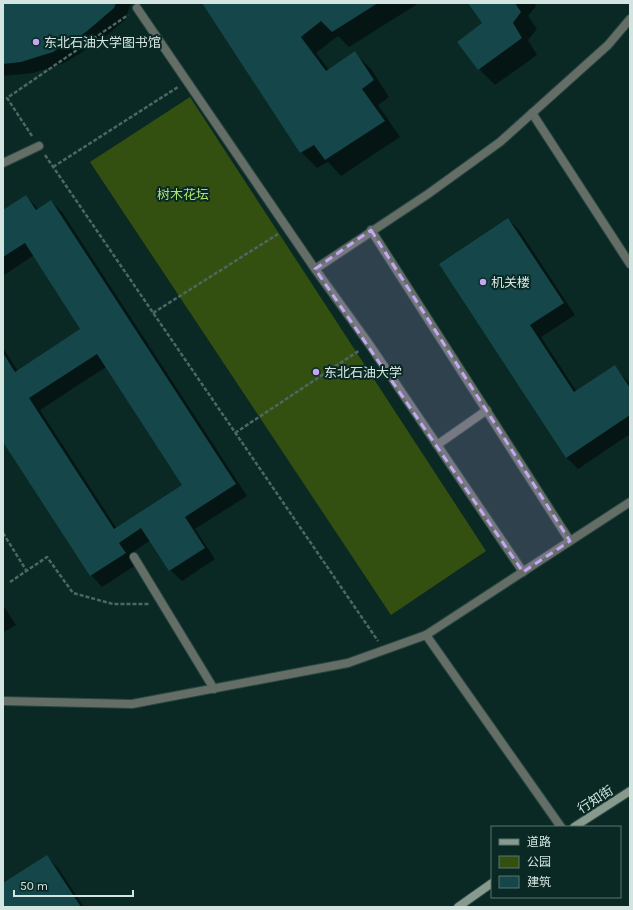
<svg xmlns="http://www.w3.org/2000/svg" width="633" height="910" font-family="Karla,'Noto Sans SC',sans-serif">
<rect width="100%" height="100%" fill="#0a2924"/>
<path fill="#335010" d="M190,97L486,551L391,615L90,162Z"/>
<g fill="#0007" fill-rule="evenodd">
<path d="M3,3H131L125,20L97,43L64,63L33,73L3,76Z"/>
<path d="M203,3H419L349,47L338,36L316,53L329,70L355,53L371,69L389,97L378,105L400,137L341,176L328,162L317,168L301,152Z"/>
<path d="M470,3H534L536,6L528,16L537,29L528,40L537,55L495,85L479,69L484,23Z"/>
<path d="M26,196L38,209L51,201L62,212L247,496L195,529L215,559L182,581L170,570L151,540L130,554L136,565L102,587L91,575L3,440V348L18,371L81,329L34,255L3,276V211ZM106,367L184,485L117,529L40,410Z"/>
<path d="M508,219L519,230L575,315L541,337L577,392L615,367L630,384V434L578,469L566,457L440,264Z"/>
<path d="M3,605L16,625L4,632L3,631Z"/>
<path d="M46,856L58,868L84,907H3V885Z"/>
</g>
<g fill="#14464a" fill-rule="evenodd">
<path d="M3,3H116L114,8L86,32L53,52L21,62L3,64Z"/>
<path d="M202,3H378L332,32L321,21L301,37L326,71L355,51L374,80L362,89L385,121L325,160L314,145L300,153Z"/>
<path d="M468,3H515L521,12L513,23L522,38L478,70L457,42L482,23Z"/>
<path d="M26,195L36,210L51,200L236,484L185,517L205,548L169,571L141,528L119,543L126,553L90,576L3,442V353L15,372L80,329L25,243L3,257V210ZM97,354L182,485L114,529L29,398Z"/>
<path d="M508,218L564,303L530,325L574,392L615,365L630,388V415L566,458L439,264Z"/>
<path d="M47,855L81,907H3V883Z"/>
</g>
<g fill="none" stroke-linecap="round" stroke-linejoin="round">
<g stroke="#2a4742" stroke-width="10">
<path id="lane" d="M134,557L214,689"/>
</g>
<g stroke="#2a4742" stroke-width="10">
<g id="street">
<path d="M137,8L315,269"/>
<path d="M532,113L630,264"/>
<path d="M3,163L39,146"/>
<path d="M371,230L570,541"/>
<path d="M437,445L487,410"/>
<path d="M523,572L369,344L315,269L428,194L500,142L608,45L630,19"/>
<path d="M426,635L561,827"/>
<path d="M3,701L132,704L348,663L426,635L630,502"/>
</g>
</g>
<g stroke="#2a4742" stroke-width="10">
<g id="secondary">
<path d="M574,827L630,791"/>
<path d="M458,907L492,883"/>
</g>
</g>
<g stroke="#4d6863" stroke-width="2.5" stroke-dasharray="4 2" stroke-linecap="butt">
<path d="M32,136L7,98L128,15"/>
<path d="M45,155L378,641"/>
<path d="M53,167L178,87"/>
<path d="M153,313L278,234"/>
<path d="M235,433L360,350"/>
<path d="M3,533L26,570"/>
<path d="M10,582L47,557L73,593L113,604H149"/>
</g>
<use href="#lane" stroke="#646e67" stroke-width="8"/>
<use href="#street" stroke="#646e67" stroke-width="8"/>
<use href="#secondary" stroke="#88998e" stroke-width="8"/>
</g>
<path fill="#c4a7f1" fill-opacity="0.2" stroke="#c4a7f1" stroke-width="3" stroke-dasharray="8 5" stroke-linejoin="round" d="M371,230L570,541L523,572L315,269Z"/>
<g fill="#c4a7f1" stroke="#0a2924" stroke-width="1.5">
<circle cx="36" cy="42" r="4"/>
<circle cx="483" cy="282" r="4"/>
<circle cx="316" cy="372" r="4"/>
</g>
<g text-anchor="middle" stroke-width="4" stroke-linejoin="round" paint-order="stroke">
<g font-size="13" fill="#d4e5e1" stroke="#0a2924" text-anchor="start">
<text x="44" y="47">东北石油大学图书馆</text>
<text x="491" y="287">机关楼</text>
<text x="324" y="377">东北石油大学</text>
</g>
<g font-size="13" fill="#abe570" stroke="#0a2924">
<text x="183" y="199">树木花坛</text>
</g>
<g font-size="13" fill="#d4e5e1" stroke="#0a2924">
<text transform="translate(595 799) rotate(-33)" y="5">行知街</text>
</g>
</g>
<rect width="633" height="910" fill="none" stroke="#d4e5e1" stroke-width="8"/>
<rect x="491" y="826" width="130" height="72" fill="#0a2924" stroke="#5b7470"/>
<rect x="499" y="839" width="20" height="6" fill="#88998e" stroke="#5b7470"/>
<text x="527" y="846" font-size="12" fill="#d4e5e1">道路</text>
<rect x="499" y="856" width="20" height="12" fill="#335010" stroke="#5b7470"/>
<text x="527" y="866" font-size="12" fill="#d4e5e1">公园</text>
<rect x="499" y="876" width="20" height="12" fill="#14464a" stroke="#5b7470"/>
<text x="527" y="886" font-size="12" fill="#d4e5e1">建筑</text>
<path d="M14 890v6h119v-6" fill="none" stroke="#d4e5e1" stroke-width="2"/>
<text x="20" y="890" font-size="12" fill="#d4e5e1" stroke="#0a2924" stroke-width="3" paint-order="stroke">50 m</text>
</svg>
